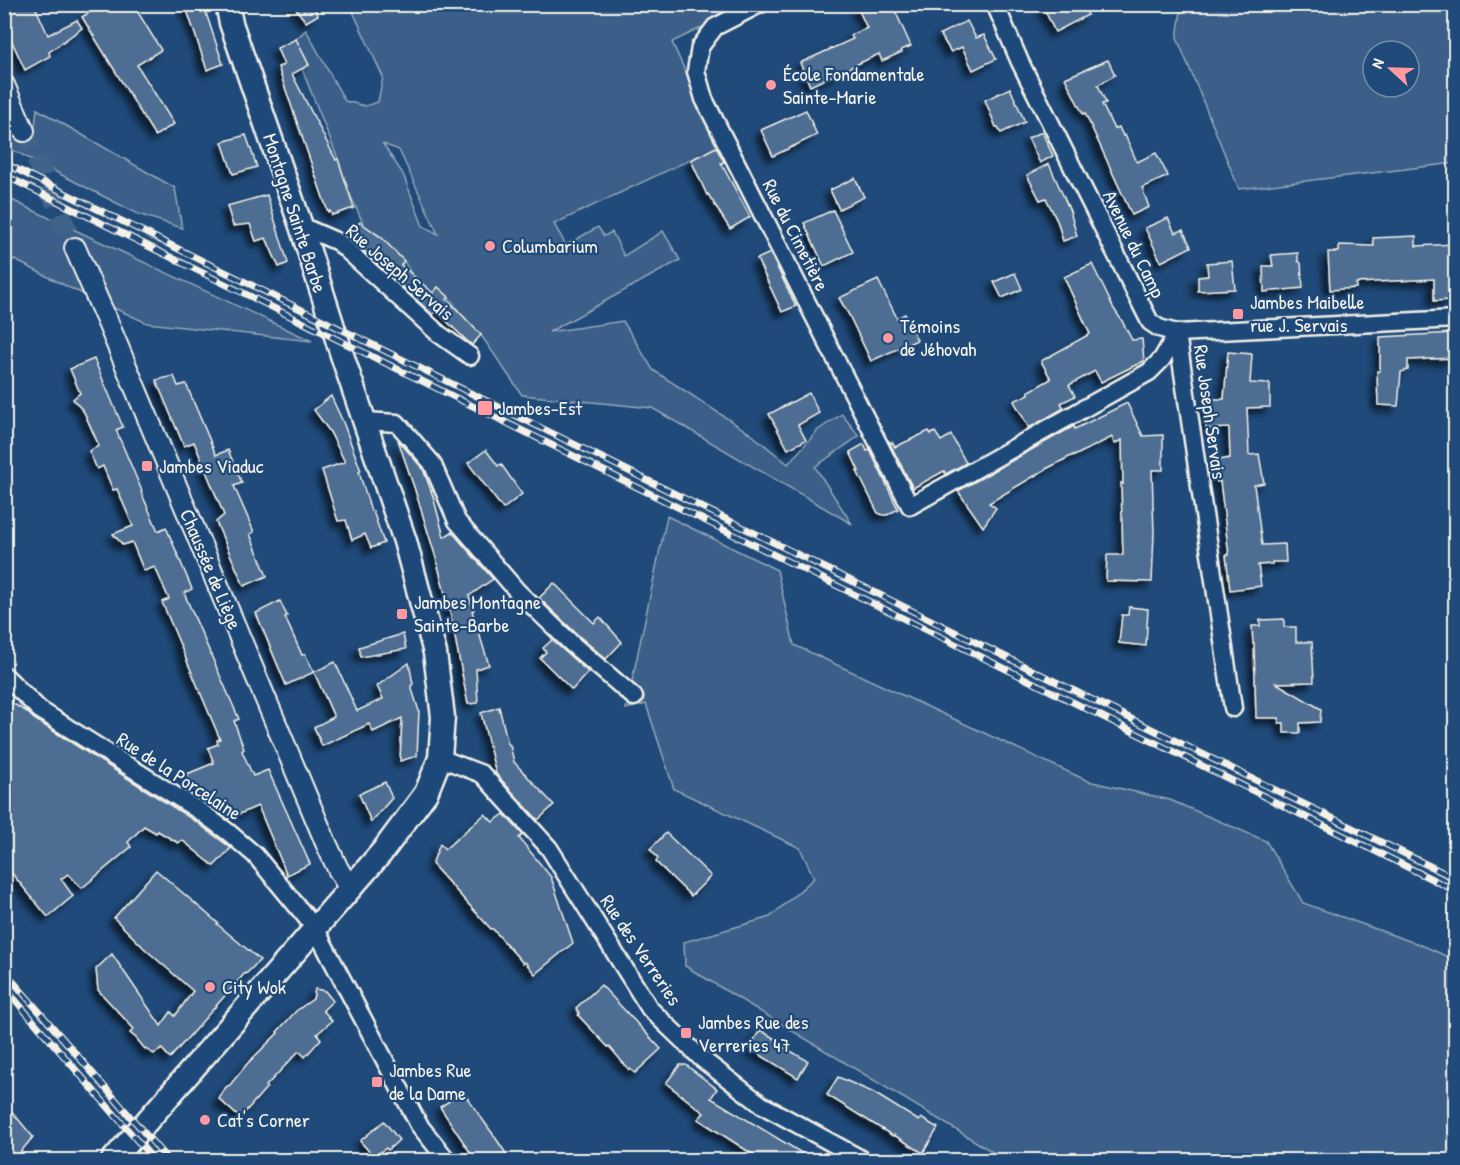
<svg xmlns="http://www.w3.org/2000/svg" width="1460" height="1165" font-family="'Patrick Hand',sans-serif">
<defs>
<filter id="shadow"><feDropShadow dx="-5.5" dy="5.5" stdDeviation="3" flood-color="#0009"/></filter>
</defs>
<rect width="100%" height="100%" fill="#1f4a7a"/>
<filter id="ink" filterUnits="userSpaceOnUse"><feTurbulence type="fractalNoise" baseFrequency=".0167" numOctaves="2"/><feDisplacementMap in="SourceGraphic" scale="12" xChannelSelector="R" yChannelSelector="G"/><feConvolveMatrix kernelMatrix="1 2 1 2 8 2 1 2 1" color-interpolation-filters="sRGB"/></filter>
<g filter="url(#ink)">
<g fill="#3a5f88" stroke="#97a8b8" stroke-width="1.5" fill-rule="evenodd">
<path d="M1182,4L1455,5V163L1239,189L1177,38ZM1373,51H1409V87H1373Z"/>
<path d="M350,5H748L672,42L719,146L554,224L566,245L598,227L604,236L612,232L624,256L663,231L680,260L549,332L623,321L653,370L751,434L788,464L818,430L842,414L859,436L815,467L852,524L652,408L522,395L481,335L460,313L449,297L438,287L433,293L412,275L404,261L380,236L364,225L348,190L338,159L302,69L309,65L296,39L306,30L345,101L365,106L378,102L383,77ZM383,144L399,150L438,234L423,226L403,174Z"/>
<path d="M37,109L175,188L182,228L138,214L5,146L4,123L34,136Z"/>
<path d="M4,196L26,207L312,341L147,323L70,288L5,255Z"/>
<path d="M667,516L777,570L794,645L1088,781L1170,800L1266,841L1303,903L1426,947L1455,960V1160H1006L685,966L684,942L770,917L814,878L800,848L674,789L646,704L626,709Z"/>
</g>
<g fill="#4d6e92" stroke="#f4f1e8" stroke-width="1.5" filter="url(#shadow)">
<path d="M4,4H34L48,35L77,20L82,28L49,52L50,56L25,70L4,24Z"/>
<path d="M103,4H133L161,50L137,65L174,124L155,136L82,17Z"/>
<path d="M185,4H203L223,64L207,70Z"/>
<path d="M292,4H312L318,15L306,22Z"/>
<path d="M856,4H892L911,46L901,50L902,52L882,61L879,54L810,86L800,63L853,39L851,35L867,28Z"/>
<path d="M1042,4H1083L1088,15L1055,32Z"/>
<path d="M967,21L976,38L984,35L996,59L973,70L962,47L951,52L940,34Z"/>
<path d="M296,39L309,65L292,74L336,160L338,159L354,208L332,215L330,211L328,212L278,67L284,65L277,48Z"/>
<path d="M1108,60L1115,75L1098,85L1106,103L1102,104L1114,129L1119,127L1123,136L1125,135L1137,162L1156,153L1168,176L1142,188L1149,207L1132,215L1085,113L1083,114L1065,78Z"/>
<path d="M1010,88L1025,122L1001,133L998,127H996L985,100Z"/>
<path d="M806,110L817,135L773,156L761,130Z"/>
<path d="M1042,132L1053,156L1040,163L1028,138Z"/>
<path d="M246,135L257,167L233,174L222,142Z"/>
<path d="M716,147L724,162L721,163L750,217L730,229L708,194L707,195L691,160Z"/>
<path d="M1049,164L1070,211L1077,236L1063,241L1058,223L1046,198L1040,200L1027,175Z"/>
<path d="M855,178L864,197L839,209L830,190Z"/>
<path d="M267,195L288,263L279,267L266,238L256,241L250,224L233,226L227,206Z"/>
<path d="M833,210L853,252L824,266L804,223Z"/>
<path d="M1168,218L1175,233L1183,230L1191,247L1161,262L1145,228Z"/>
<path d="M360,222L379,236H380L404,261L401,265L433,293L438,287L449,297L447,299L481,335L472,345L465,339L436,311L433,315L348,236Z"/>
<path d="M1416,236V246L1455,244V273L1450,300L1434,301V279L1356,283V288L1330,290L1328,252H1339V245L1374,246L1373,238Z"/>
<path d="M770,253L796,306L782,312L757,259Z"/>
<path d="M1298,253V261L1301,263L1303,288L1264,292L1263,266H1273L1271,255Z"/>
<path d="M1232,261L1235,289L1198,291V277L1208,276L1207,263Z"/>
<path d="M1092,264L1114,309L1122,321L1132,340L1142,339L1144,361L1101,382L1095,371L1069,385L1075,396L1061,403L1064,408L1029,428L1014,401L1029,394L1028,392L1051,379L1041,361L1090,334L1064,277Z"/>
<path d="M1015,273L1022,289L1002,298L994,282Z"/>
<path d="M878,280L897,318L905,314L917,340L871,361L849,315L839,298Z"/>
<path d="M1455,333V358L1408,360V370L1401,372L1398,406L1378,405L1377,371H1380V337Z"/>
<path d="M1228,352L1252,354L1250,383L1270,384V407L1247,408L1249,455L1259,454L1264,483L1254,485L1262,545L1285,544L1286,562H1272V564L1258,565L1261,586L1230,590L1226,555H1229L1220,481L1217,482L1213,461L1230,458L1229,428L1206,429V420H1204V399H1224Z"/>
<path d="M94,359L123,427L116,430L142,491L141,492L158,531L166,527L192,589L184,593L239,719L234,721L244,749L242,751L253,776L268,770L310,864L287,875L258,806L228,819L198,797L187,774L214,763L208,748L218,744L217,740L220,739L162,602L169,599L155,567L144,571L132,542L123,545L113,534L133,526L117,489L113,490L103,466L97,469L89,451L99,446L84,412L73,399L80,393L70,369Z"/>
<path d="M174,376L178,386L186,384L216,455L228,450L242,483L234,486L254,532L250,534L267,576L244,586L216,522L224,515L194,442L184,446L156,380Z"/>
<path d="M809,393L819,413L798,425L806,440L788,449L769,414Z"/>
<path d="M331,396L343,422L361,471L359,472L371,511H373L384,543L371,548L365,534L352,540L346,520L338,521L322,470L345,462L330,432L314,410Z"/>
<path d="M1127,403L1143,436L1163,435V470H1152L1154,534L1152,582L1106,581L1107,555H1123L1121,483L1123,484L1122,440L1114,444L1112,437L1074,456L1073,455L1046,469L989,503L996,508L983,527L958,491L1074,426L1075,429Z"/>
<path d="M929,431L931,434L935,432L941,441L951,435L966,463L946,474L944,471L913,488L888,440L891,443L892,442L895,447Z"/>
<path d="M398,440L423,469L433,496L444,537L452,532L493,579L469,596L474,610L472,611L489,665L476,669L478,703L468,704L451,617L436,558L415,490Z"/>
<path d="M864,444L867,451L870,450L898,509L887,515H883L878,513L857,471H859L850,452Z"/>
<path d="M486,450L498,466L501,464L522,494L503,509L468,463Z"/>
<path d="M554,583L594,623L600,617L622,642L606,659L579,636L539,598Z"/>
<path d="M280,601L287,616L285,617L302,655L305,654L314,672L286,685L256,613Z"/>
<path d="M1129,607L1148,609L1146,646L1119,643L1122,615H1128Z"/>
<path d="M1284,619V627H1296V642H1312L1314,682L1276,683L1321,709L1320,722L1300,723V733H1284V723H1279V718H1256L1254,644H1253L1252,626H1260V620Z"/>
<path d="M403,634L406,649L361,657L359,647Z"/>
<path d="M552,640L588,672L572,690L540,658L546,652L543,648Z"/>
<path d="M335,662L357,711L383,699L377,686L409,663L413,684L411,686L419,711L417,756L400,761L402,718L373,732L369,724L322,746L314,727L334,717L314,672Z"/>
<path d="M4,698L27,712L34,719L195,821L231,848L214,866L182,840L178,843L158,831L156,833L144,826L128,842L131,847L82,888L68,874L61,879L73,896L48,917L4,864Z"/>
<path d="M499,707L508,744L510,745L514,762L554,805L538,820L496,774L481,713Z"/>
<path d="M385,782L392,798L371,822L359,794Z"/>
<path d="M485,814L493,822L504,814L523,835L519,838L551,877L573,943L535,974L525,962L523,963L493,929H491L432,864L440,844L445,849Z"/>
<path d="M666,833L711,876L691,896L656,862L658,858L650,849Z"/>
<path d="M156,870L218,923L217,924L260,960L246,974L245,973L170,1058L162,1049L154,1054L145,1049L136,1038L130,1033L134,1029L98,990L96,969L112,954L161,1026L171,1012L175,1016L193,991L145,949L114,918Z"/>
<path d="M601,985L661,1049L635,1073L630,1069L629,1070L609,1046L608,1047L578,1015L579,1013L576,1008Z"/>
<path d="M315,989L325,991L333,1001L323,1010L332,1021L317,1034L321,1039L305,1057L299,1051L266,1086L267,1087L240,1118L219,1099L226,1087L230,1085L247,1064L278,1033L277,1032L296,1011L313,999Z"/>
<path d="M760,1030L779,1041L778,1044L808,1061L798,1078L749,1048Z"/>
<path d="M680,1065H686L717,1089L711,1098L815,1161H763L698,1119L704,1113L666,1083Z"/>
<path d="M838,1077L874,1093L919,1121L921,1118L938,1128L923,1153L894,1135L893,1136L827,1095Z"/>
<path d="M463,1092L495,1137L511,1161H476L440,1107Z"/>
<path d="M4,1102L33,1137L13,1161H4Z"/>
<path d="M384,1121L399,1140L388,1150L386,1148L374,1157L360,1141Z"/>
</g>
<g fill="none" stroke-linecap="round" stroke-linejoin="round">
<path stroke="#3f638a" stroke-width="20" stroke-dasharray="20 10" stroke-linecap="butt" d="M24,131L75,248"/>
<g stroke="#f4f1e8" stroke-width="21">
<g id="minor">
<path d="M760,4L715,27L700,47L696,71L704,99L910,506L1149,372L1162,359L1177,333"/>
<path d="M995,4L1020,62L1150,322L1159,328L1177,333L1456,319"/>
<path d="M301,226L338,242L439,334L470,356"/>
<path d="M1177,333L1233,708"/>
<path d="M365,421L397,423L432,463L457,521L517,591L572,644L634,697"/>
<path d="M4,675L40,710L201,812L228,832L255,855L315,928L419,1125L447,1160"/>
<path d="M440,758L482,774L549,848L650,1009L702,1059L762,1105L863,1160"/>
</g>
</g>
<g stroke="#f4f1e8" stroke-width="24">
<g id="tertiary">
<path d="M4,85L24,131"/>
<path d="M75,248L108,323L326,843L338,869L350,889"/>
</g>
</g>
<g stroke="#f4f1e8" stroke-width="27">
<path id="secondary" d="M113,1160L382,852L426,793L440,758L443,717L435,653L405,541L342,355L301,226L231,23L227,4"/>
</g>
<use href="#minor" stroke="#1f4a7a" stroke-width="16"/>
<use href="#tertiary" stroke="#1f4a7a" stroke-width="20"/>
<use href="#secondary" stroke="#1f4a7a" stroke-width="22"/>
<g stroke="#f4f1e8" stroke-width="7">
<g id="rail">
<path d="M4,163L1456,879"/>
<path d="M4,175L1456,891"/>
<path d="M4,971L168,1160"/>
<path d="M4,987L154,1160"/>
</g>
</g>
<use href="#rail" stroke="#1f4a7a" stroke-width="4.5" stroke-dasharray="14" stroke-linecap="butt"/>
</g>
</g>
<g fill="#ff9aa2" stroke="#1f4a7a" stroke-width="2">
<circle cx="771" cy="85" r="6"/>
<circle cx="490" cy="246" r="6"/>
<rect x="1232" y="308" width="12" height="12" rx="3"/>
<circle cx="888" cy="338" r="6"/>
<rect x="477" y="400" width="16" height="16" rx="3"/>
<rect x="141" y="460" width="12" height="12" rx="3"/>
<rect x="396" y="608" width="12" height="12" rx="3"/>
<circle cx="210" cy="987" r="6"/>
<rect x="680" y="1027" width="12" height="12" rx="3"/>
<rect x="371" y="1076" width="12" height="12" rx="3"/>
<circle cx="205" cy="1120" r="6"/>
</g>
<g text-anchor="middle" stroke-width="4.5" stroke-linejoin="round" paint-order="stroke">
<g font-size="20" fill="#f4f1e8" stroke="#1f4a7a" text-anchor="start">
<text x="783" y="81">École Fondamentale<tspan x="783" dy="23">Sainte-Marie</tspan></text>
<text x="502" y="253">Columbarium</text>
<text x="1250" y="309">Jambes Maibelle<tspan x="1250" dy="23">rue J. Servais</tspan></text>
<text x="900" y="333">Témoins<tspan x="900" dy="23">de Jéhovah</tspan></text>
<text x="498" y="415">Jambes-Est</text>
<text x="159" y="473">Jambes Viaduc</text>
<text x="414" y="609">Jambes Montagne<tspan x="414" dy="23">Sainte-Barbe</tspan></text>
<text x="222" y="994">City Wok</text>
<text x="698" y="1029">Jambes Rue des<tspan x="698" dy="23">Verreries 47</tspan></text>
<text x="389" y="1077">Jambes Rue<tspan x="389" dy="23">de la Dame</tspan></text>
<text x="217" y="1127">Cat's Corner</text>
</g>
<g font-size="20" fill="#f4f1e8" stroke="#1f4a7a">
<text transform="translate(295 213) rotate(72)" y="7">Montagne Sainte Barbe</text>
<text transform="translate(796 235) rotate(63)" y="7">Rue du Cimetière</text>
<text transform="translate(1134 244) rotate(64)" y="7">Avenue du Camp</text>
<text transform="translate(400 272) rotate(41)" y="7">Rue Joseph Servais</text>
<text transform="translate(1210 412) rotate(82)" y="7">Rue Joseph Servais</text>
<text transform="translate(211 569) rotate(67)" y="7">Chaussée de Liège</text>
<text transform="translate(179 776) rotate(33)" y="7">Rue de la Porcelaine</text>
<text transform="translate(641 950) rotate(56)" y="7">Rue des Verreries</text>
</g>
</g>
<rect width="1460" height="1165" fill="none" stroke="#1f4a7a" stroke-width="24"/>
<rect x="12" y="12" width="1436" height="1141" fill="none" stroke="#f4f1e8" stroke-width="2" filter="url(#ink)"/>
<g transform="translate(1391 69) rotate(292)"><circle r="28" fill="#1f4a7a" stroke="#748da6" stroke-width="1.5"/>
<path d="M0-4.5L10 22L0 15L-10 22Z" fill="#ff9aa2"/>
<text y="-9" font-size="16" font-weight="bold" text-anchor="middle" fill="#f4f1e8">N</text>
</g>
</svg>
